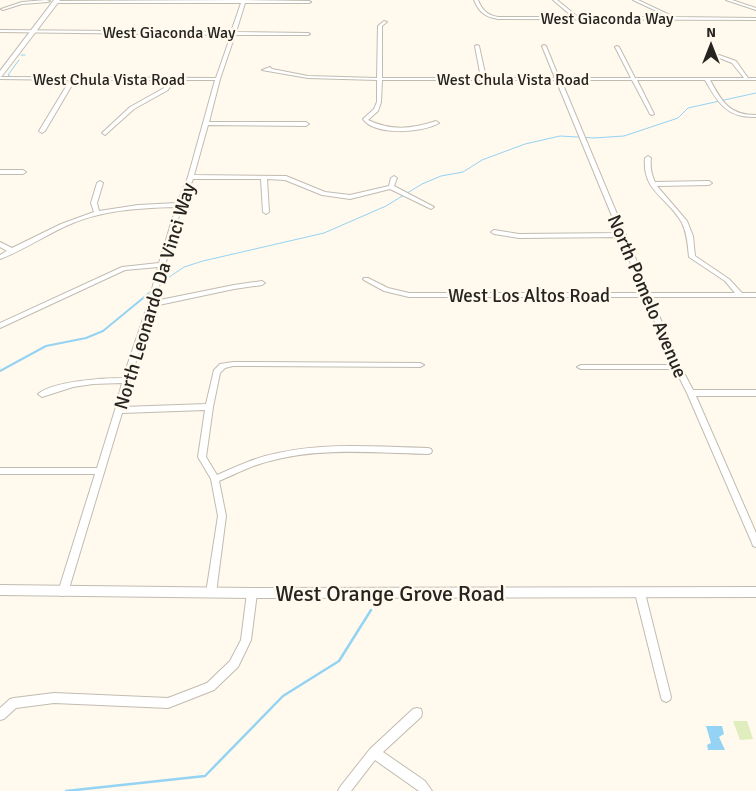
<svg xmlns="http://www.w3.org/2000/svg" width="756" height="791" font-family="Signika,sans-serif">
<rect width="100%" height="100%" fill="#fff9ee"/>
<path fill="#e0eebd" d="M733,721H747L753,739L740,740Z"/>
<path fill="#94d3f3" d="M706,726H722L724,734L719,737L725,750H708L707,745L711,743Z"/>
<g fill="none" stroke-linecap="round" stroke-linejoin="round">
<g stroke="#94d3f3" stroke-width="1">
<path d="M21,55H25"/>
<path d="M10,76L8,75L19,60"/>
<path d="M159,284L184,267L203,261L324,233L386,206L422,184L441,176L463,172L482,160L525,144L560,136L594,138L624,136L678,118L688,108L756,93"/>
<path d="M146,295L154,289"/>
</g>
<path stroke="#94d3f3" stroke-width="2" d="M0,371L46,346L86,338L103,331L148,294"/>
<path stroke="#94d3f3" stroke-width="2.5" d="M66,791L205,776L283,696L339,661L371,610"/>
<g stroke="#c1bcb1" stroke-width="2">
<g id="minor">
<path d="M46,0L50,1L48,2L22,4L3,10L1,9L22,2Z"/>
<path d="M242,0L309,1L311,2L309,3H245L236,32L308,33L310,34L308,35H235L220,79L209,122H306L309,124L306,126L208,125L194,175L286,176L325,192L350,195L389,186L391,178L394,176L397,178L394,186L434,207L431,209L429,208L390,189L350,199L322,195L285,180L267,179L269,212L266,214L263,212L261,179H193L182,205L155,301L234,285L262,281L265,283L262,285L234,289L154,306L130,380L123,407L206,404L214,370L220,364L233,362L420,363L424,365L420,367L233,366L225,368L220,373L213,407L206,457L217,475C237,466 257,457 278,453C327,442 378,447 428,448L431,449L432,451L431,453L428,454C376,453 321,447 270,461C252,465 236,474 219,481L226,516L216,593L214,596L211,597L208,596L206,593L218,516L211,479L198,457L205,410L122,413L68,592L66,595L63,596L60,595L58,592L95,474H0V468H97L115,410L122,383L93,384L73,387L42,397L38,394C53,381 103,378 123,378L148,304L158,267L125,270L0,328V323L122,267L159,263L176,207C138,208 101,210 66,226C44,236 22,251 0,259V255L7,251L0,247V242L12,248L61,224L94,212L91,203L97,183L100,181L103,183L97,203L99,211L138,205L177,203L188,177L215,80H174L168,90L134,109L105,135L102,133L103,132L130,107L164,88L169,80H75L45,131L42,133L39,131L70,80L0,79V77L216,78L231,35L0,32V30L231,32L241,3H56L54,2L56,1Z"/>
<path d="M474,0H478C482,10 487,15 498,17H573L553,0H557L578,17H669L633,0H638L672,16L673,17L756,18V20L498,19C485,17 479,12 474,0Z"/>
<path d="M726,0H732L756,8V10Z"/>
<path d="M384,21L387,22L382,26V78H481L475,46L477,45L479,46L486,78H555L542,46L544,45L546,46L559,78H631L615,47L617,46L619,47L635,78H744L732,63L717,57V55H719L736,61L748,78H756V80H710C722,102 729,115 756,115V117C727,118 718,103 705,80H637L654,114L652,115L650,114L632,80H561L650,293H735L725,281L689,257C688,246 687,233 682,223C668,197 642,192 645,158L648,156L651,158C650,167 651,174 655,182L709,181L712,183L709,185L657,186L687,221L693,236L695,256L729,279L742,293H756V297H651L681,367L693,390H756V396H696L756,533V547L753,546L752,543L687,393L675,369H581L577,367L581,365H672L645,297H409L384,291L364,280L363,279L364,278H368L388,288L409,293H643L620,237L519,238L494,234L491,232L494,230L519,234L619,233L556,80H382L381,102L378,111L368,120C391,131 412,129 436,121L439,123C423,133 374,136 363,119L374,109L377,102V80L308,78L262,70L270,67L272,69L308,76L377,78L378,26Z"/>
<path d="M0,170H23L26,172L23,174H0Z"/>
<path d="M252,589L255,590L257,593L251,640L238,667L214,690L168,708L54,703L16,708L4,719L0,720V708L10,699L14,698L54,693L168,698L207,683L230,661L241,640L247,593L249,590Z"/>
<path d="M640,589L643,590L645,593L671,697L670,700L666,702L662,700L661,697L635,593L637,590Z"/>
<path d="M417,708L421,709L422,713L421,717L383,752L425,781L432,791H419L375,760L351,791H338L340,787L370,749L413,709Z"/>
</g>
</g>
<g stroke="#c1bcb1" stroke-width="2">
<g id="major">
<path d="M54,0H60L2,76L0,77V71Z"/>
<path d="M0,585L252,588L756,587V597L252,598L0,595Z"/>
</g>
</g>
<use href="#minor" fill="#fff" fill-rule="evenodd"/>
<use href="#major" fill="#fff" fill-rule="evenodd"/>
</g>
<g text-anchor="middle" stroke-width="5" stroke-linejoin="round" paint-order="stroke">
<g font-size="16" fill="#262420" stroke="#fff9ee">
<text x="607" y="24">West Giaconda Way</text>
<text x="169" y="38">West Giaconda Way</text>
<text x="109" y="85">West Chula Vista Road</text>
<text x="513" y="85">West Chula Vista Road</text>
</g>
<g font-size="19" fill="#262420" stroke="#fff9ee">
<text x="529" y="302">West Los Altos Road</text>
<text transform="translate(154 296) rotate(-73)" y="7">North Leonardo Da Vinci Way</text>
<text transform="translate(648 296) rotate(67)" y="7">North Pomelo Avenue</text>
</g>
<g font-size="22" fill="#262420" stroke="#fff9ee">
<text x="390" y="601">West Orange Grove Road</text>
</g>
</g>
<g transform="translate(711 45)" stroke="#fff9ee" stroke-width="4" paint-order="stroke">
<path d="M0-4L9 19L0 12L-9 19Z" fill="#262420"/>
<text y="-8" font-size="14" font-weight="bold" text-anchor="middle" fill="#262420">N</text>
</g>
</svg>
